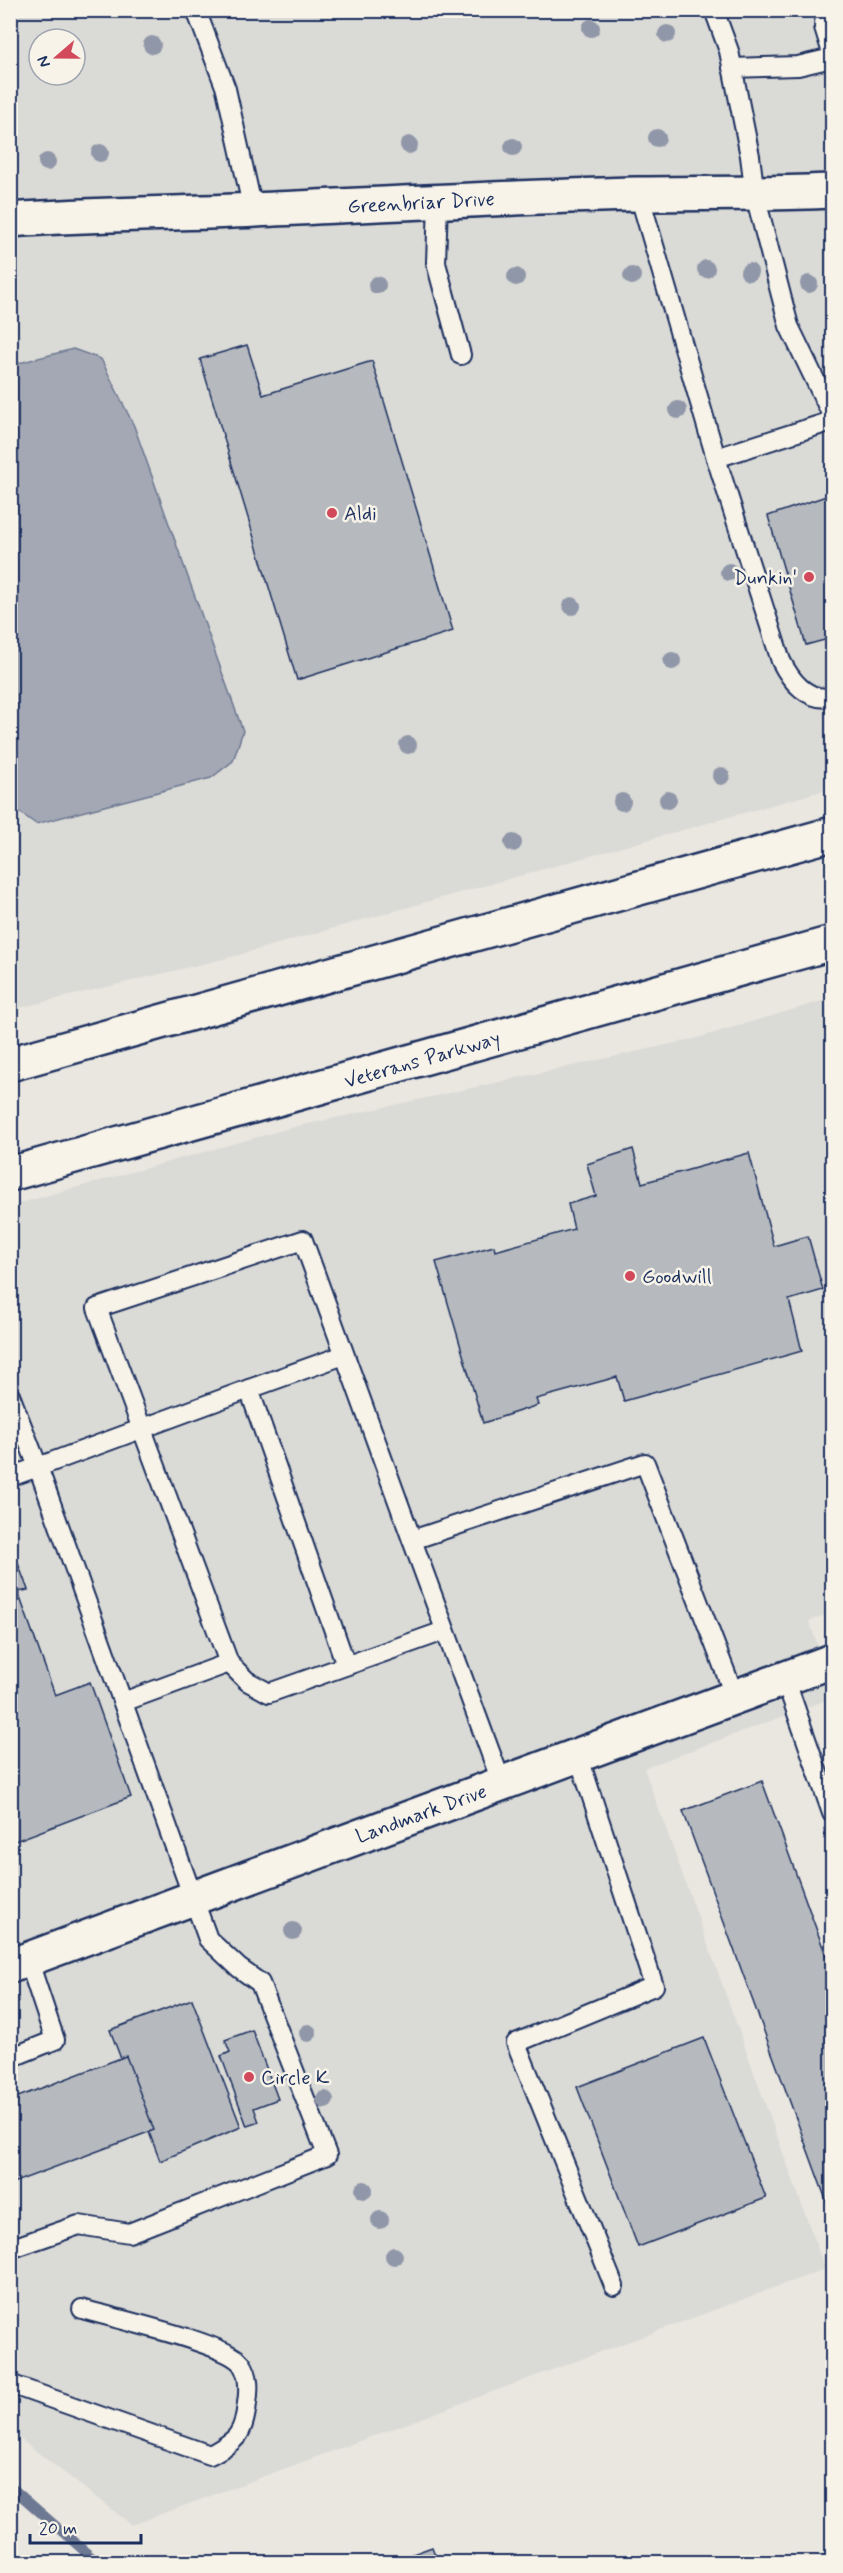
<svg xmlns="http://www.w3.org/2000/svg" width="843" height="2573" font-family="Mynerve,sans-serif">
<rect width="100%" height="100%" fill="#eae7e0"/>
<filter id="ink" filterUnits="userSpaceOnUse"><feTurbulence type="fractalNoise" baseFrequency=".0167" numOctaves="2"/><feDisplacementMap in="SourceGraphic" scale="12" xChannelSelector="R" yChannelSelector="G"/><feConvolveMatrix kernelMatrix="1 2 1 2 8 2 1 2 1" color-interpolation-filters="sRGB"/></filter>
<g filter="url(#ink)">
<g fill="#dadad6" fill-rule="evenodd">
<path d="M10,11H832V788L231,957L11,1010ZM39,39H75V75H39Z"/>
<path d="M832,998V1612L809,1621L832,1683V1698L644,1768L825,2269L132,2525L11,2432L10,1206L294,1127L694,1039Z"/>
</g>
<path fill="#a3a8b4" stroke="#6d7892" stroke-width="1.5" d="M73,349L101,359L134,426L243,731L233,761L211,778L36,824L11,806V365Z"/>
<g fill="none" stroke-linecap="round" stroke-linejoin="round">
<path stroke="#6d7892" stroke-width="10" d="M10,2486L97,2562"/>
</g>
<g fill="#b6babf" stroke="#1b2f5e" stroke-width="1.5">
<path d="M247,345L263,395L372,361L453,631L297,680L200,359Z"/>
<path d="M829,495L832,506V638L806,645L768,516Z"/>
<path d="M633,1149L642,1183L749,1153L774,1246L808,1236L823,1290L789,1300L802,1351L624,1401L617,1377L536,1399L538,1405L483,1423L436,1262L494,1246L495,1251L574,1229L568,1204L596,1196L587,1164Z"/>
<path d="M13,1550L28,1590L18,1592L55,1695L90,1682L131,1797L10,1843V1551Z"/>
<path d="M762,1781L832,1972V2207L829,2208L683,1811Z"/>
<path d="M192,1999L241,2127L160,2161L110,2030Z"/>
<path d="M252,2030L278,2099L254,2108L259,2122L247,2126L221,2056L230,2052L225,2040Z"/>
<path d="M704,2038L766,2198L638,2247L577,2087Z"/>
<path d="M126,2056L154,2130L10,2184V2100Z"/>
<path d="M432,2547L438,2562H391Z"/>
</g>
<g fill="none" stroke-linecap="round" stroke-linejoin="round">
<g stroke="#1b2f5e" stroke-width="22">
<g id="lane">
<path d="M196,10L226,89L253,210"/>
<path d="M714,10L729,51L750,156L755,195L789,326L832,415"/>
<path d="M825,10L824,27L832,53"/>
<path d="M732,68L798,66L832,58"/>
<path d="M639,194L716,458L781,661C791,681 808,702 832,697"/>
<path d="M438,201L436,263L461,355"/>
<path d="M716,458L832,421"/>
<path d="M249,1389L344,1355"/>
<path d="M10,1395L38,1467L249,1389L346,1665"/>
<path d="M10,1477L38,1467L208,1939L239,1968L260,1983L327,2155L129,2233L79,2225L10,2249"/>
<path d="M412,1540L303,1240L97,1308L229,1663L247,1681L269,1693L444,1631"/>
<path d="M785,1679L832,1813"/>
<path d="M123,1702L229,1663"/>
<path d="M578,1755L654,1986L516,2043L614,2286"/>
<path d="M502,1784L412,1540L645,1463L735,1697"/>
<path d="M10,2058L55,2040L28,1959"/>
<path d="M10,2384L210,2455C237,2440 244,2435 247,2403C249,2390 250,2375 241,2363C225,2343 112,2318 82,2309"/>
</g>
</g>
<g stroke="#1b2f5e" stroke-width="38">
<g id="secondary">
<path d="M10,220C92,214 174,214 256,210C383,204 510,197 637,194C702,193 767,194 832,191"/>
<path d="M10,1966L832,1661"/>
</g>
</g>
<g stroke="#1b2f5e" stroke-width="38">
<g id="highway">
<path d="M10,1064L832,834"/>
<path d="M10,1174L832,943"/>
</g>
</g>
<use href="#lane" stroke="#f7f3e8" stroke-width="18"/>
<use href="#secondary" stroke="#f7f3e8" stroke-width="33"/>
<use href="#highway" stroke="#f7f3e8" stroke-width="33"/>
</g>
<g fill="#9097a8">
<circle cx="591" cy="28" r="9"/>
<circle cx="667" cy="34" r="9"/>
<circle cx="152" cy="45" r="9"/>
<circle cx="657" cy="138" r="9"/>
<circle cx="409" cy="145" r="9"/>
<circle cx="513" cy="147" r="9"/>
<circle cx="100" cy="153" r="9"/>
<circle cx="47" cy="162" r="9"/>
<circle cx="706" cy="269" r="9"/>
<circle cx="749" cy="272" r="9"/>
<circle cx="632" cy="276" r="9"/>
<circle cx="516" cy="277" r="9"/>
<circle cx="809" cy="284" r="9"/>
<circle cx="377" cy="285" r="9"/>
<circle cx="678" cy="410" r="9"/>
<circle cx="729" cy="572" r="9"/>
<circle cx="572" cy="606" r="9"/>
<circle cx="672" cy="661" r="9"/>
<circle cx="408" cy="745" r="9"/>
<circle cx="721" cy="776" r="9"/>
<circle cx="668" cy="800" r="9"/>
<circle cx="622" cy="802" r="9"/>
<circle cx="513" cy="843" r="9"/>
<circle cx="293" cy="1931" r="9"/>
<circle cx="308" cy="2033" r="9"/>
<circle cx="325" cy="2100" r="9"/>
<circle cx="364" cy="2190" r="9"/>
<circle cx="380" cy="2220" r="9"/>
<circle cx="394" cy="2256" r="9"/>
</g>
</g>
<g fill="#d1495b" stroke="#f7f3e8" stroke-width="2">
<circle cx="332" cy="513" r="6"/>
<circle cx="809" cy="577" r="6"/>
<circle cx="630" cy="1276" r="6"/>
<circle cx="249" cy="2077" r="6"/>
</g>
<g text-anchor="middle" stroke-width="5" stroke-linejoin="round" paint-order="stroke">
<g font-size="20" fill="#1b2f5e" stroke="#f7f3e8">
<text transform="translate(421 202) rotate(-3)" y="7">Greenbriar Drive</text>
<text transform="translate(422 1059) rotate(-16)" y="7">Veterans Parkway</text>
<text transform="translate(421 1813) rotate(-20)" y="7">Landmark Drive</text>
</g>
<g font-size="20" fill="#1b2f5e" stroke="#f7f3e8" text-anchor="start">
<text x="344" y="520">Aldi</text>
<text x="797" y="584" text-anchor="end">Dunkin'</text>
<text x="642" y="1283">Goodwill</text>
<text x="261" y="2084">Circle K</text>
</g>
</g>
<rect width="843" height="2573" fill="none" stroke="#f7f3e8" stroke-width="36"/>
<rect x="18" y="18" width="807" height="2537" fill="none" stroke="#1b2f5e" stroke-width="2" filter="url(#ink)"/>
<g transform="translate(57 57) rotate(250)"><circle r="28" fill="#f7f3e8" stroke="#9fa5b1" stroke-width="1.5"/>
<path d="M0-4.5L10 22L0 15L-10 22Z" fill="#d1495b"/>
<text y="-9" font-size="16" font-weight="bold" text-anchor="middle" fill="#1b2f5e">N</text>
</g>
<path d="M30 2534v9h111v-9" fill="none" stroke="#1b2f5e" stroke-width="3"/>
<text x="39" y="2534" font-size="18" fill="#1b2f5e" stroke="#f7f3e8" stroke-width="4.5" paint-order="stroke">20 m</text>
</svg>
